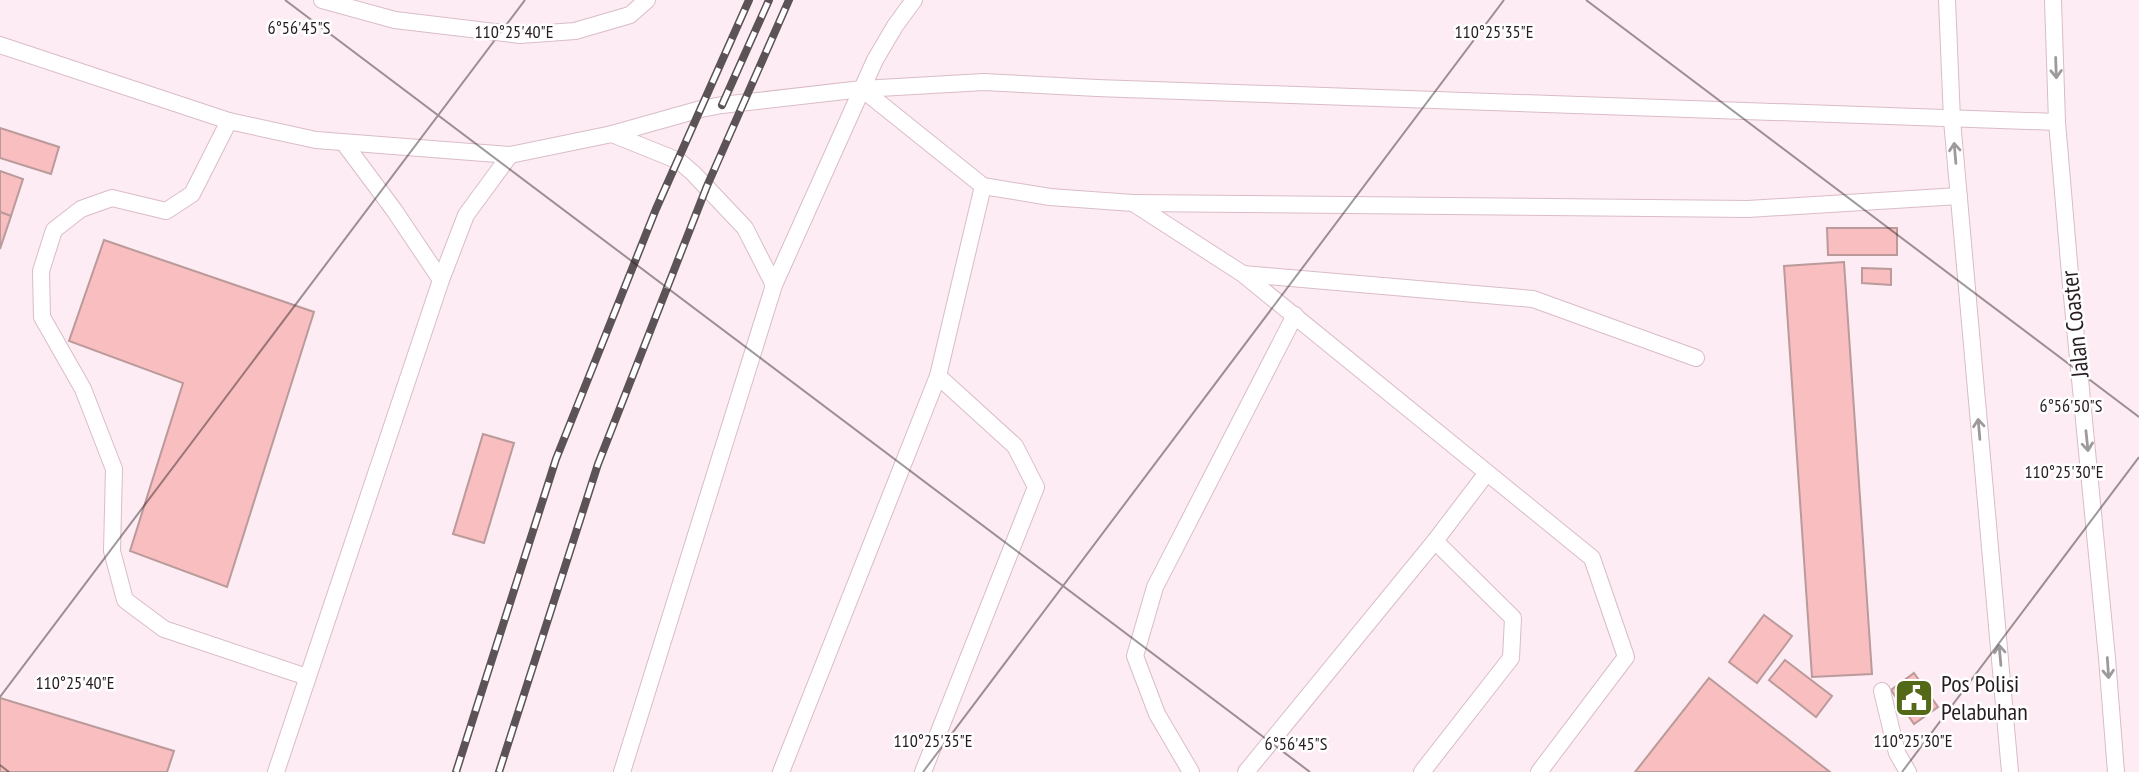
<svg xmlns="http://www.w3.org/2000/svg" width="2139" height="772" font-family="'PT Sans Narrow',sans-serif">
<rect width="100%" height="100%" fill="#fbfbfb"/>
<rect fill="#fdecf3" x="0" y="0" width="2139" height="772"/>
<g fill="#f9bebf" stroke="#ba9a9a" stroke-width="2">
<path d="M0,128L59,147L51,174L0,158Z"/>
<path d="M0,171L23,179L11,216L0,212Z"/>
<path d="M0,212L11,216L0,249Z"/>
<path d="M1827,228H1897V255H1828Z"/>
<path d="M104,240L314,312L227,587L130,551L183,383L69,341Z"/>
<path d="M1844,262L1872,674L1812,677L1784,266Z"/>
<path d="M1862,268L1891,269V285L1862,283Z"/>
<path d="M483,434L514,443L484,543L453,534Z"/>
<path d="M1764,615L1792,636L1757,683L1729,662Z"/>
<path d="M1785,660L1832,696L1816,717L1769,680Z"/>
<path d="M1914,673L1938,707L1914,724L1891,690Z"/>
<path d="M1709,678L1830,772H1635Z"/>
<path d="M0,698L174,751L167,772H0Z"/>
</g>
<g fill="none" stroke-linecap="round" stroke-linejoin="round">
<g stroke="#dabcc8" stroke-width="18">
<g id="lane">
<path d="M322,0L395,20L520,35L575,31L630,15L647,0"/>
<path d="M1947,0L1952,120L2010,772"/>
<path d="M2053,0L2057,122L2071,286L2107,658L2116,772"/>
<path d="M0,45L229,121L316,140L510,155"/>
<path d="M862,89L983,186L1050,197L1133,203L1243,274L1592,558L1626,657L1539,772"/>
<path d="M229,121L192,194L166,211L112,198L81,209L54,230L41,271L42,317L83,389L114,469L112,551L125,600L164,629L307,677"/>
<path d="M612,134L679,161L693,173L745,228L774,285"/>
<path d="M344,143L394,210L441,280"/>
<path d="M1133,203L1748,209L1959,196"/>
<path d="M1243,274L1533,299L1696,358"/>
<path d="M1882,691L1897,753L1908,772"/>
<path d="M276,772L441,280L466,215L510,155L612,134L701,109L722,105L862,89L984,82L1097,88L2057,122"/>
<path d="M622,772L774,285L875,60L895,26L914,0"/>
<path d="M781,772L938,376L983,186"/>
<path d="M923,772L1036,487L1015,446L938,376"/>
<path d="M1191,772L1157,714L1135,656L1155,587L1295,315"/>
<path d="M1246,772L1435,541L1486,474"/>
<path d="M1422,772L1511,658L1513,618L1435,541"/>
</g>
</g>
<use href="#lane" stroke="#fff" stroke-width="16"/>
<g stroke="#5b5356" stroke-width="8">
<g id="rail">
<path d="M722,105L769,0"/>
<path d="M456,772L556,459L656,209L749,0"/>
<path d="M499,772L598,464L707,186L789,0"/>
</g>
</g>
<use href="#rail" stroke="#fff" stroke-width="5" stroke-dasharray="16" stroke-linecap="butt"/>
</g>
<defs><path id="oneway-shaft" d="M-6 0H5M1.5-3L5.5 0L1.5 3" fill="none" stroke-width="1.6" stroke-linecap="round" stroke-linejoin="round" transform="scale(1.75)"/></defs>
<g stroke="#9e999b">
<use href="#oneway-shaft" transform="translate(2056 68) rotate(88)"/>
<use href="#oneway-shaft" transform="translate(1955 153) rotate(-95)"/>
<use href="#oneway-shaft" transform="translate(1979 429) rotate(-95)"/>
<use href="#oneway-shaft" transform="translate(2087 441) rotate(84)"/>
<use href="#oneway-shaft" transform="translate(2000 655) rotate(-95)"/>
<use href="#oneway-shaft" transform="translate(2108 668) rotate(86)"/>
</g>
<path fill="none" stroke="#271c21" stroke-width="2" stroke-opacity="0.45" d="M285,0L1310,772M1586,0L2139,417M0,697L525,0M0,765L9,772M923,772L1504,0M1902,772L2139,457"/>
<defs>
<g id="civic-square" transform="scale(2.0125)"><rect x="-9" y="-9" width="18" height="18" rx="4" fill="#546918" stroke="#fff"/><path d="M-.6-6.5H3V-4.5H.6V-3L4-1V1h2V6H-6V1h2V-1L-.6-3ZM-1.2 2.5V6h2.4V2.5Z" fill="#fff"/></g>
</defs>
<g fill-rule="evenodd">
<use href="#civic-square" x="1914" y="698"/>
</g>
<g text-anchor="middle" stroke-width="5" stroke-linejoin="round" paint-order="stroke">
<g font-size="24" fill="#271c21" stroke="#fff">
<text transform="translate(2075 324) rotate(-96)" y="8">Jalan Coaster</text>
</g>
<g font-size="24" fill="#271c21" stroke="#fff" text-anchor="start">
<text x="1941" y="692">Pos Polisi<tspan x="1941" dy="28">Pelabuhan</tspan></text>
</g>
</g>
<g font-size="18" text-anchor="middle" fill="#271c21" stroke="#fff" stroke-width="5" stroke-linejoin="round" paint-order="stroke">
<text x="299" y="34">6°56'45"S</text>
<text x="514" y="38">110°25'40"E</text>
<text x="1494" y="38">110°25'35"E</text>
<text x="2071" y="412">6°56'50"S</text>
<text x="2064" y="478">110°25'30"E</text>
<text x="75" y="689">110°25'40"E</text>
<text x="933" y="747">110°25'35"E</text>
<text x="1913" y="747">110°25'30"E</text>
<text x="1296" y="750">6°56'45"S</text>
</g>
</svg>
